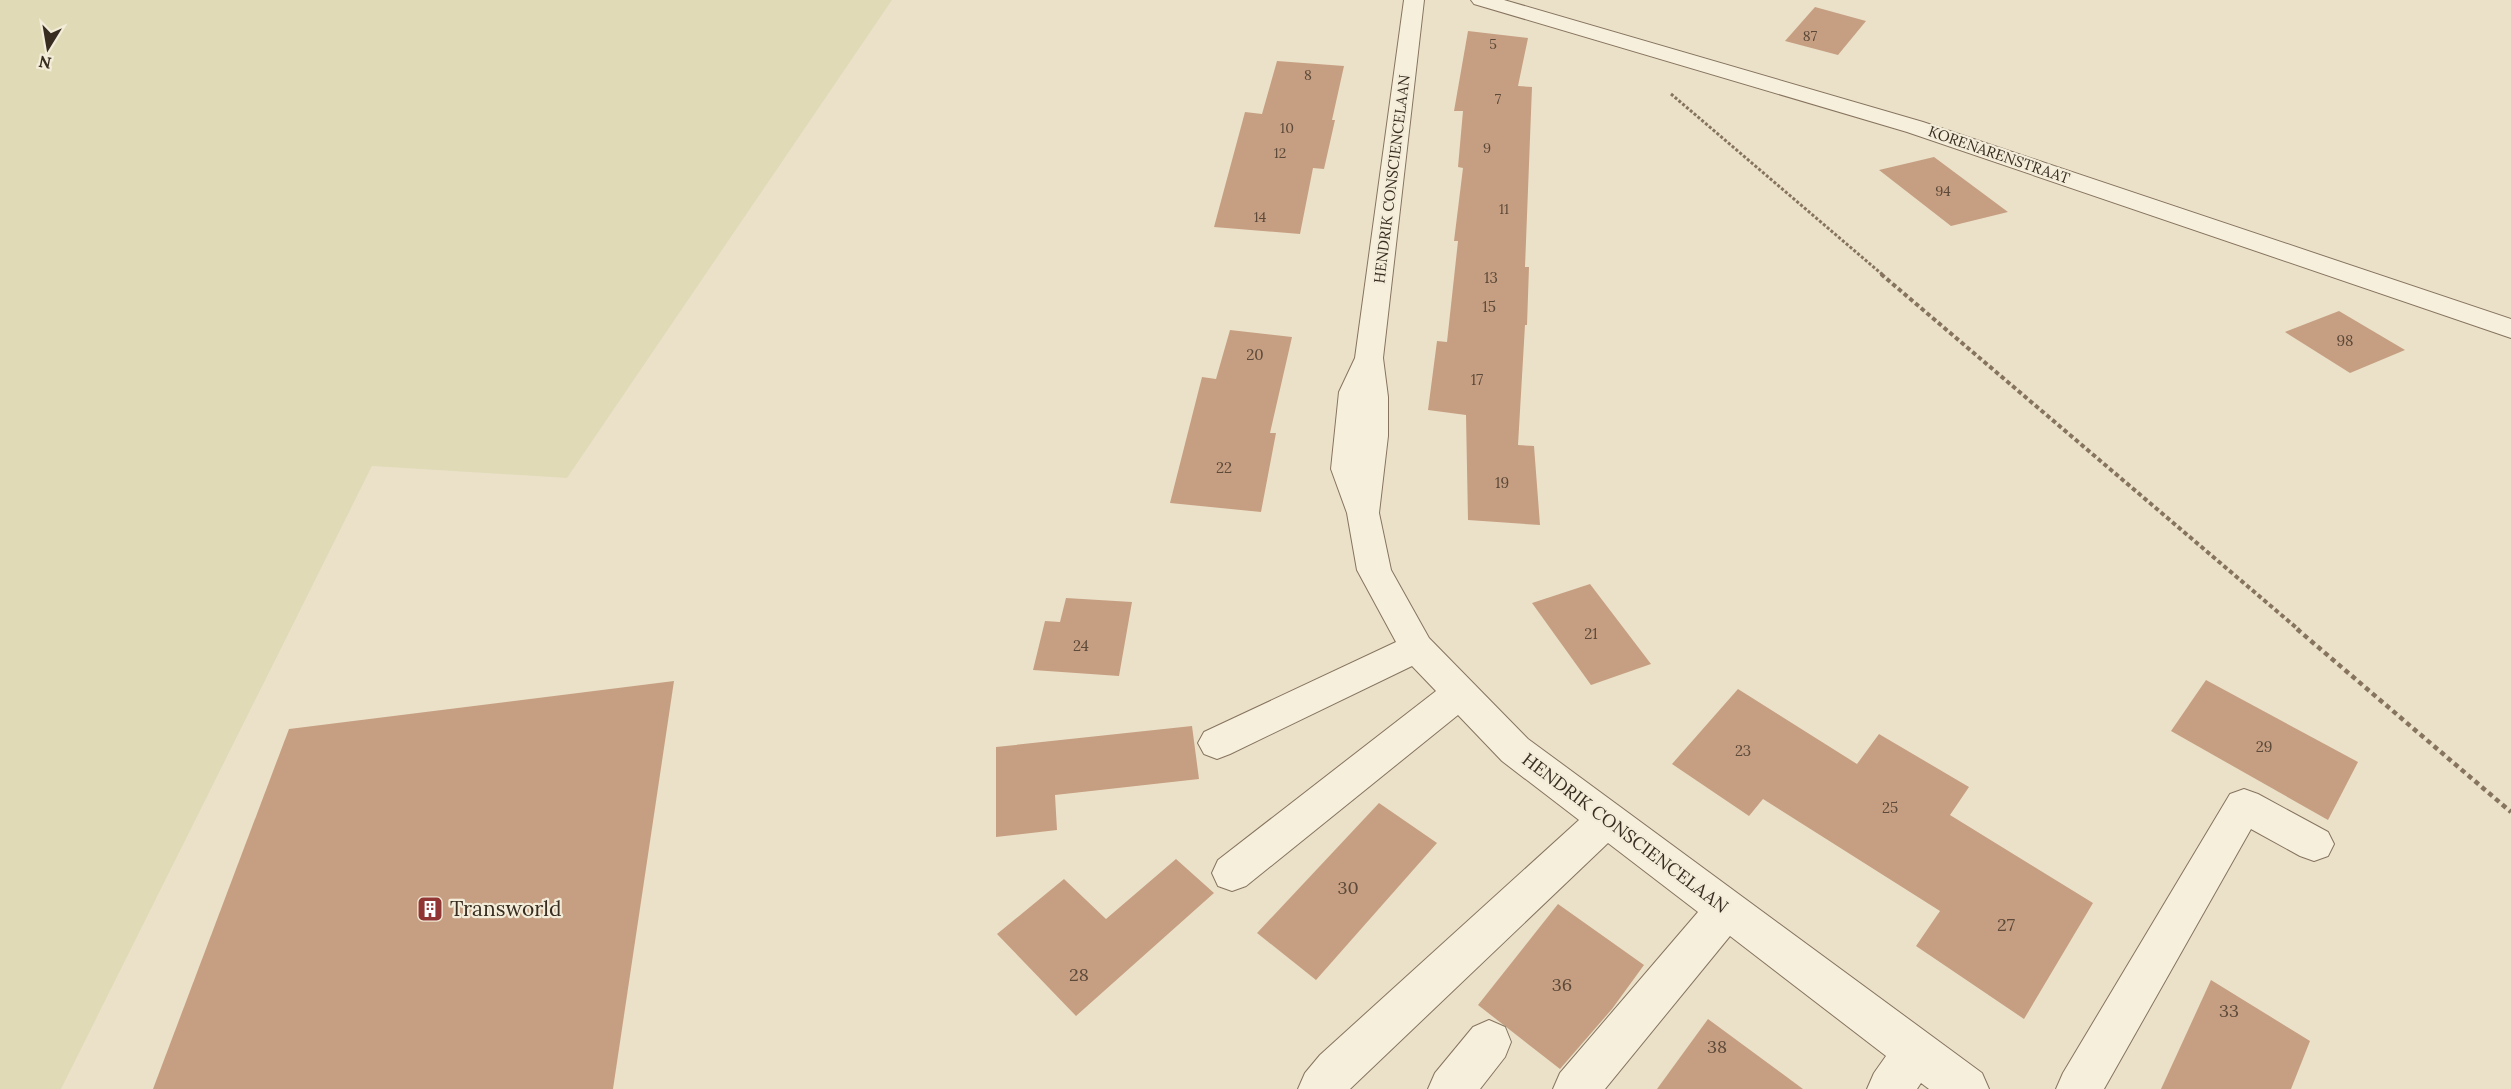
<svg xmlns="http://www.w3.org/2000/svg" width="2511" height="1089" font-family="Lora,serif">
<rect width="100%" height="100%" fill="#ebe1c9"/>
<path fill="#e0dab7" d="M0,0H892L567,478L372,466L61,1089H0Z"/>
<g fill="#c69f82">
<path d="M1815,7L1866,21L1838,55L1785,41Z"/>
<path d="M1468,31L1528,38L1518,86L1532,87L1525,267H1529L1527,325H1525L1518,445L1534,446L1540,525L1468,520L1466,415L1428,410L1437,341L1447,342L1458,241H1454L1463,168L1458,167L1463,111H1454Z"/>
<path d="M1277,61L1344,66L1332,120H1335L1324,169L1313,168L1300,234L1214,227L1245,112L1262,114Z"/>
<path d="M1934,157L2008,212L1951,226L1879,170Z"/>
<path d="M2339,311L2405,350L2350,373L2285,332Z"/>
<path d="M1230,330L1292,337L1270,433H1276L1261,512L1170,503L1202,377L1216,379Z"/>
<path d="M1590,584L1651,664L1591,685L1532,603Z"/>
<path d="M1066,598L1132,602L1119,676L1033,670L1045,621L1060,622Z"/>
<path d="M2206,680L2358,762L2328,820L2171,731Z"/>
<path d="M674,681L613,1089H153L289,729Z"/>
<path d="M1738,689L1857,764L1879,734L1969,787L1950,815L2093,903L2024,1019L1916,946L1940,911L1763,799L1749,816L1672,764Z"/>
<path d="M1192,726L1199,779L1055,795L1057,830L996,837V747Z"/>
<path d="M1379,803L1437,843L1316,980L1257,933Z"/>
<path d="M1176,859L1214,893L1076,1016L997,934L1064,879L1106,919Z"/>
<path d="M1558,904L1644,965L1612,1009L1560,1069L1478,1005Z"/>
<path d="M2211,980L2310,1041L2291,1089H2161Z"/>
<path d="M1708,1019L1803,1089H1657Z"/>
</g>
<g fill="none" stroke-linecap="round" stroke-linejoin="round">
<g stroke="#86745f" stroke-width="2">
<g id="minor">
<path d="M1404,0H1424L1383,358L1388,397V436L1379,513L1391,570L1429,638L1528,739L1982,1073L1989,1089H1929L1921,1083L1917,1089H1867L1874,1073L1886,1056L1730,936L1605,1089H1553L1560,1073L1698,912L1608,843L1350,1089H1298L1305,1073L1320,1055L1579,820L1502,761L1458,715L1246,886L1232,891L1218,886L1212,873L1218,860L1436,691L1412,666L1230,754L1217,759L1204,754L1198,743L1204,732L1396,642L1357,570L1347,513L1331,469L1339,392L1355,358Z"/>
<path d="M1471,0H1504L1923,122L2511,319V338L1907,132L1474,4Z"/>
<path d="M2244,789L2258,794L2328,832L2334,844L2328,856L2314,861L2300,856L2251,829L2104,1089H2056L2063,1073L2230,794Z"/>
<path d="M1489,1020L1505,1027L1511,1042L1505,1057L1480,1089H1428L1435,1073L1473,1027Z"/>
</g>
</g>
<path stroke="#86745f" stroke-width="3" stroke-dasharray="3 2" stroke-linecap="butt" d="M1671,94L1883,275"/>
<path stroke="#86745f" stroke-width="4" stroke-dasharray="4.5 3" stroke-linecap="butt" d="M1881,274L2299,630"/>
<path stroke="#86745f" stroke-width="4.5" stroke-dasharray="5 4" stroke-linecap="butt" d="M2297,629L2511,812"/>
<use href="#minor" fill="#f6efdc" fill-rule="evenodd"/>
</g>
<defs>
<g id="building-square" transform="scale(1.35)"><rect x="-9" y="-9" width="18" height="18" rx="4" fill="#903434" stroke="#f3ecd8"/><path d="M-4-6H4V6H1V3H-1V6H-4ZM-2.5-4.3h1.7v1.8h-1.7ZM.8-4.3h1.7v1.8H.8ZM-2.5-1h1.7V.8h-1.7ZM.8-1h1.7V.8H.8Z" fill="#fff"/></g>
</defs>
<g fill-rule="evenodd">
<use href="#building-square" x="430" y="909"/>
</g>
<g text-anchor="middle" stroke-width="4.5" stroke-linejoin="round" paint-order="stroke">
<g font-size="14" fill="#5c4939">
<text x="1810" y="41">87</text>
<text x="1493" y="49">5</text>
<text x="1308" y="80">8</text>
<text x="1498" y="104">7</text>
<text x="1287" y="133">10</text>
<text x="1487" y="153">9</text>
<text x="1280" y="158">12</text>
<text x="1943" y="196">94</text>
<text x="1504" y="214">11</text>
<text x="1260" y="222">14</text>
</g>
<g font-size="15" fill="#382c21" stroke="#f3ecd8">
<text transform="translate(1999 155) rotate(19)" y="5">KORENARENSTRAAT</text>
<text transform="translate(1392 179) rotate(-83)" y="5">HENDRIK CONSCIENCELAAN</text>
</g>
<g font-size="15" fill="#5c4939">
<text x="1491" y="283">13</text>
<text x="1489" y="312">15</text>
<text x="2345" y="346">98</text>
<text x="1255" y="360">20</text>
<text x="1477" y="385">17</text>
<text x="1224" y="473">22</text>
<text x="1502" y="488">19</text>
<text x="1591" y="639">21</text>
<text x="1081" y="651">24</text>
<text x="2264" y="752">29</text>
<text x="1743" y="756">23</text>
<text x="1890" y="813">25</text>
</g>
<g font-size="18" fill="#382c21" stroke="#f3ecd8">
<text transform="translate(1625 833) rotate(37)" y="6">HENDRIK CONSCIENCELAAN</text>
</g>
<g font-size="18" fill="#5c4939">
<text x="1348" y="894">30</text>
<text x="2006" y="931">27</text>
<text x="1079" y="981">28</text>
<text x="1562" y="991">36</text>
<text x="2229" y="1017">33</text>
<text x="1717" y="1053">38</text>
</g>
<g font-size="21" fill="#382c21" stroke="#f3ecd8" text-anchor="start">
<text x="450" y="916">Transworld</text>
</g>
</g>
<g transform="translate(48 48) rotate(191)" stroke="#f3ecd8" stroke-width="4.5" paint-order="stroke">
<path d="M0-4.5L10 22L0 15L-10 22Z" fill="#382c21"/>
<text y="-9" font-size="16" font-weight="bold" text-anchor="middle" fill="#382c21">N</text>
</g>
</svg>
